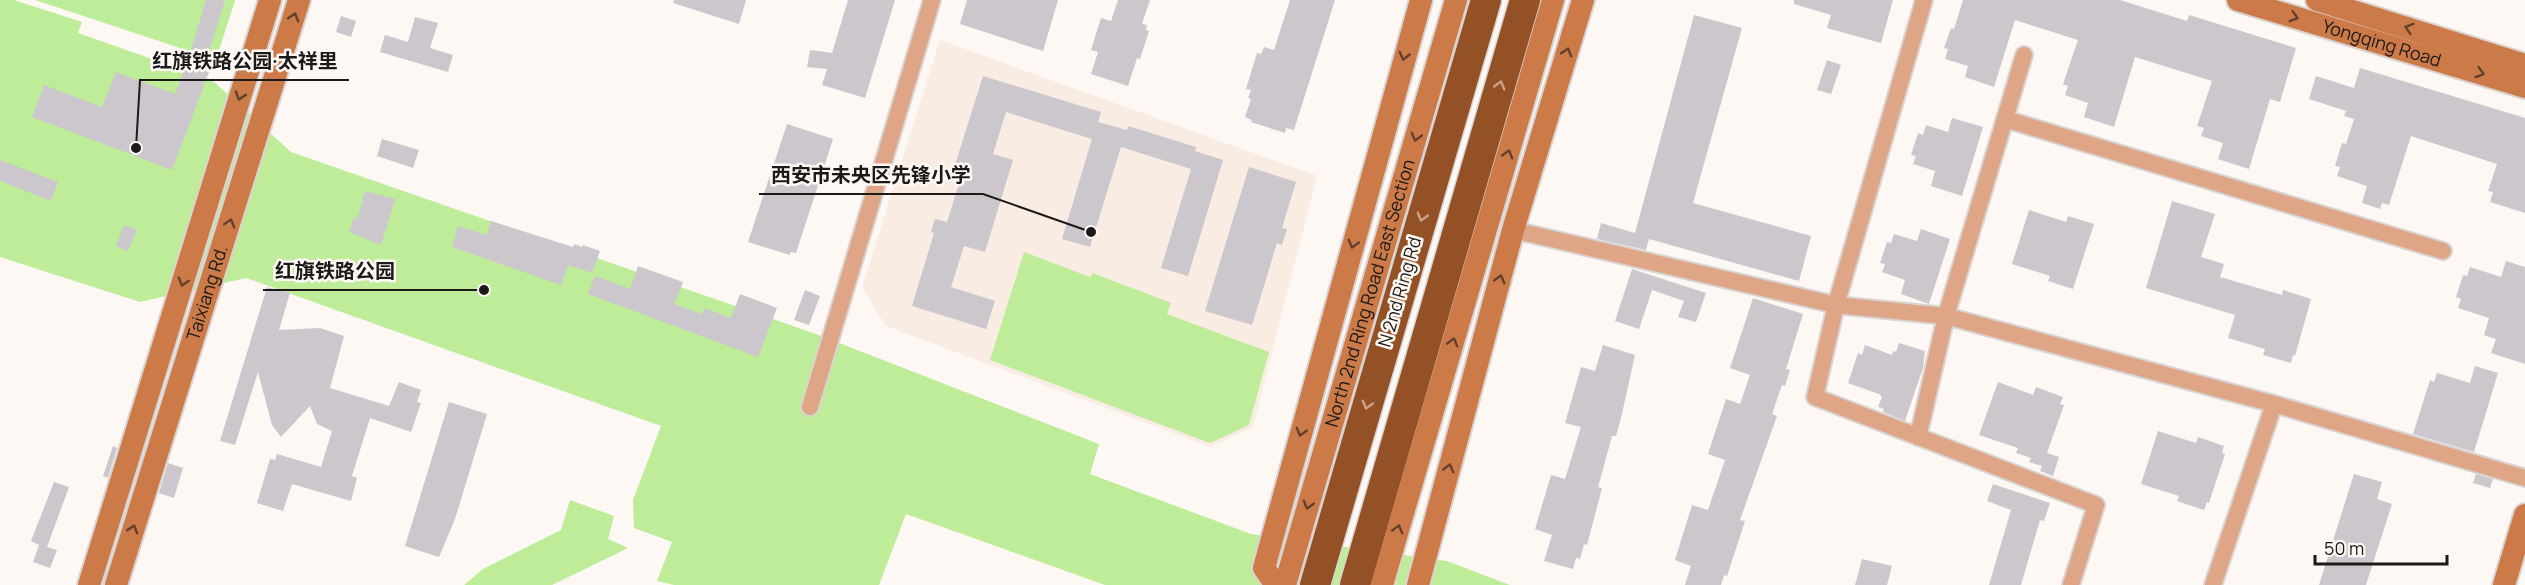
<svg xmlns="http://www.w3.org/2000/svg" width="2525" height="585" font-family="Manrope,'Noto Sans SC',sans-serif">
<rect width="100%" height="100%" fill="#fdf8f4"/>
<path fill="#f8ece3" d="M940,40L1317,176L1253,427L1211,447L886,326L862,287Z"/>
<g fill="#beec99">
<path d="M0,0H14L82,22L78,33L212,80L291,152L816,334L1099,444L1090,474L1251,534L1447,561L1510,585H1105L906,514L879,585H674L657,581L672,542L634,528L633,500L661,426L246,278L140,302L0,257Z"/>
<path d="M35,0H235L216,60Z"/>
<path d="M1024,252L1090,277L1093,273L1171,303L1167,314L1269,352L1249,425L1210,443L990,360Z"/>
<path d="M570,500L614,516L608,539L628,548L552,585H464L483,569L561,530Z"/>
</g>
<g fill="#cbc7cc">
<path d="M206,0H225L203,70L209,72L172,170L32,117L44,85L102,107L116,72L175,94L187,64Z"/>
<path d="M674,0H746L739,24L673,3Z"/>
<path d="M848,0H895L865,98L822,85L827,69L807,67L810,50L832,53Z"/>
<path d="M967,0H1058L1043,51L960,24Z"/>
<path d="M1118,0H1150L1142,24L1147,25L1146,30L1149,31L1140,59L1137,58L1128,86L1091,74L1098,52L1091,50L1101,18L1111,21Z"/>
<path d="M1290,0H1335L1294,130L1286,128L1285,133L1251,122L1252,120L1245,117L1251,99L1248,98L1251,90L1246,89L1257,53L1261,54L1264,47L1274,50Z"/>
<path d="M1794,0H1893L1881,43L1827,28L1831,15L1794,4Z"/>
<path d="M1963,0H2120L2187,21L2189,15L2296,48L2280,102L2270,99L2249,169L2218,159L2223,143L2201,136L2204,128L2197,126L2212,81L2135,57L2114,127L2084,117L2088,103L2065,95L2068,86L2063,84L2078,40L2015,20L1994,87L1965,77L1968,66L1945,59L1948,49L1944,48L1951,28L1954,29Z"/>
<path d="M1694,15L1742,28L1693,203L1811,236L1799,281L1649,239L1646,250L1597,239L1601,223L1635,233Z"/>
<path d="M341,16L356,21L351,37L336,32Z"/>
<path d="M415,17L438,23L430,48L453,55L448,72L380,52L385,35L408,42Z"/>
<path d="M1827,60L1841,65L1831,94L1817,90Z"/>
<path d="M2360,68L2525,118V213L2490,202L2493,192L2488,191L2497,164L2411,136L2389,205L2382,203L2380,209L2362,203L2367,186L2337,176L2340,167L2335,166L2342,143L2346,144L2354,119L2344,116L2346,111L2309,99L2316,76L2354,88Z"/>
<path d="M983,76L1101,112L1098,122L1127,130L1128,126L1196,147L1195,151L1223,160L1188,276L1161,268L1191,169L1121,147L1090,247L1062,239L1092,139L1006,112L993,154L1013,160L985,252L964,246L951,287L995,301L986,329L912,306L934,233L931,232L935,219L947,222L963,171L954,168Z"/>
<path d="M1952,118L1983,127L1962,196L1931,186L1935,171L1913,164L1916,156L1911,155L1918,133L1923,135L1926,125L1948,132Z"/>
<path d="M787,124L833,139L796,253L790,252V255L748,242Z"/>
<path d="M382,139L419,150L413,168L377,156Z"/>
<path d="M0,160L58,182L51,201L0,181Z"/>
<path d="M1249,167L1296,182L1282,228L1287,229L1282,245L1277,243L1252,325L1205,311Z"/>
<path d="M365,191L395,199L381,245L349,232L354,217L357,219Z"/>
<path d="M2172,201L2215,214L2201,257L2224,264L2220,277L2282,295L2283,290L2311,299L2295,356L2293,355L2291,363L2263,355L2265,349L2228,338L2235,315L2146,288Z"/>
<path d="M2029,210L2066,222L2068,216L2094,224L2073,289L2048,281L2050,276L2012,264Z"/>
<path d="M491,221L573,247L574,244L582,247L583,245L600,251L592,273L568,265L561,285L452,247L458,226L487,235Z"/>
<path d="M124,225L137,230L128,251L116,246Z"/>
<path d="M1921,229L1950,239L1929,304L1901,294L1905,280L1882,272L1885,264L1880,263L1887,242L1891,243L1894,234L1917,241Z"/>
<path d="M2506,261L2525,267V364L2491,353L2496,339L2484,335L2489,318L2458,308L2461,299L2456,297L2463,275L2467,276L2470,267L2501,277Z"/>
<path d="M638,266L683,282L674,304L702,314L704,308L731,318L740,294L777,308L758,357L588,294L595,276L630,289Z"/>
<path d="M1632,269L1706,293L1696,322L1678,317L1684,301L1652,290L1639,329L1615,321Z"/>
<path d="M267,287L290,293L279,330L320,328L344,336L330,388L389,406L399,382L421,390L417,402L421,403L411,432L370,418L352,476L357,478L351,501L292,484L283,511L257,503L270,459L275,460L277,454L321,467L332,431L317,424L310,406L281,437L272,425L258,372L235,445L220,441Z"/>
<path d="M805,290L820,296L809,325L794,320Z"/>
<path d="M1753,298L1803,314L1786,369L1790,370L1785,386L1782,385L1772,414L1777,416L1740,520L1745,521L1727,576L1724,575L1721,585H1685L1691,566L1675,560L1692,505L1708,510L1725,460L1708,454L1726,399L1740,404L1750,375L1730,368Z"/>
<path d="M1899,343L1925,351L1923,368L1905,421L1883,412L1884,409L1878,407L1882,397L1879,394L1848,383L1858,353L1862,355L1865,345L1892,355L1893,351L1896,352Z"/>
<path d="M1603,345L1635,355L1621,418L1616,436H1612L1602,473L1598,487L1602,488L1587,545L1584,544L1580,559L1576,558L1573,569L1544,561L1552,535L1535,529L1551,475L1565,479L1581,427L1565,423L1581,367L1595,371Z"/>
<path d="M2475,366L2498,373L2474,452L2413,434L2430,380L2434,382L2437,373L2470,383Z"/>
<path d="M1998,382L2033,395L2036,387L2063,397L2060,404L2064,405L2047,453L2059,457L2053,476L2040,471L2042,466L2029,462L2031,458L2016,453L2018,448L1979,435Z"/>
<path d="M449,402L487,414L455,519L439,557L405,546Z"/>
<path d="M2158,431L2196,443L2198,437L2224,446L2222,453L2225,454L2209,503L2207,502L2204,510L2177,501L2179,496L2141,484Z"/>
<path d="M113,446L117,448L108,478L103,476Z"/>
<path d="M168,463L183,468L174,498L159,493Z"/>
<path d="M2354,474L2382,482L2377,499L2392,504L2366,585H2319Z"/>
<path d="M2476,474L2493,479L2490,488L2473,483Z"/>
<path d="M54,482L69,487L47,547L57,550L50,568L33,562L39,545L31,541Z"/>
<path d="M1993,484L2050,503L2044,521L2040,520L2021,585H1989L2011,510L1987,501Z"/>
<path d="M1862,559L1892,566L1887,585H1855Z"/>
</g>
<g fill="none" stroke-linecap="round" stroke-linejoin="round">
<g stroke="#d9d4d1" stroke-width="20">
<g id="street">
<path d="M1924,0L1836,305L1815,397L2096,505L2071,585"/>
<path d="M2005,119L2443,251"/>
<path d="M1513,230L1836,305L1946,316L2274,404L2525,478"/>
<path d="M810,407L932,0"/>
<path d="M1918,437L1946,316L2024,55"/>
<path d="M2213,585L2274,404"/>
</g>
</g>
<g stroke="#d9d4d1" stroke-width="26">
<g id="secondary">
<path id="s1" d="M2238,0L2525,87"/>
<path d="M2317,0L2525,65"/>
<path d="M89,585L270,0"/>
<path id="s2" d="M116,585L299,0"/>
<path d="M1276,585L1264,568L1421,0"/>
<path id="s3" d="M1285,585L1456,0"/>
<path d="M1382,585L1553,0"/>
<path d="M1418,585L1513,230L1583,0"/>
<path d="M2504,585L2525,515"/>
</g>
</g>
<g stroke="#d9d4d1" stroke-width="33">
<g id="highway">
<path d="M1315,585L1486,0"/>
<path d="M1355,585L1525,0"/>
</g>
</g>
<use href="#street" stroke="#dea586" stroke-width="16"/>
<use href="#secondary" stroke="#cd7a49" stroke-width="22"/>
<use href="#highway" stroke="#955126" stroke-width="30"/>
</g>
<defs><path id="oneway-chevron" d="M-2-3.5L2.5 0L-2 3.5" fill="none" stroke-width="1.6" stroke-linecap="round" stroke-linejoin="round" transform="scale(1.5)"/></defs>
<g stroke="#62402c">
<use href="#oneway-chevron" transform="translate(294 17) rotate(-73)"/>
<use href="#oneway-chevron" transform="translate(2294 17) rotate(17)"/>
<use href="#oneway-chevron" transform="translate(2409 28) rotate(-163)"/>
<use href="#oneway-chevron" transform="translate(1567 52) rotate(-73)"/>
<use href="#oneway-chevron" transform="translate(1404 56) rotate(105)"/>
<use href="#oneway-chevron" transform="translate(2480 73) rotate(17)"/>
<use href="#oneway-chevron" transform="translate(240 96) rotate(107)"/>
<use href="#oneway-chevron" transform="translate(1416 137) rotate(106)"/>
<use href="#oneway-chevron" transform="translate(1508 154) rotate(-74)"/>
<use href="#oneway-chevron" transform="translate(230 223) rotate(-73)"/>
<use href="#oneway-chevron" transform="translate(1353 244) rotate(105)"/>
<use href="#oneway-chevron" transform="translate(1500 279) rotate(-75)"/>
<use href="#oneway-chevron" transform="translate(183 282) rotate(107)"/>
<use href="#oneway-chevron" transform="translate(1453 342) rotate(-74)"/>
<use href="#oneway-chevron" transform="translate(1301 432) rotate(105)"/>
<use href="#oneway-chevron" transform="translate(1449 468) rotate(-75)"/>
<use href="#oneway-chevron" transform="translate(1308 505) rotate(106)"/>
<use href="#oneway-chevron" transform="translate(133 529) rotate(-73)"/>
<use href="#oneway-chevron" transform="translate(1398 529) rotate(-74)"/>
</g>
<g stroke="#c9a48d">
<use href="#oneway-chevron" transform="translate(1500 85) rotate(-74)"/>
<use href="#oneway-chevron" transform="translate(1422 217) rotate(106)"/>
<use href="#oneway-chevron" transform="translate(1367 405) rotate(106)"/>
</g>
<g text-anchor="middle" stroke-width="5" stroke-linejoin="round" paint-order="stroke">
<g font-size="18" fill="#1b1a18" stroke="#fdf8f4">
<text dy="6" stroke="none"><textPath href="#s1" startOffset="150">Yongqing Road</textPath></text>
<text dy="6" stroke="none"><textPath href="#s3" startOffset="304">North 2nd Ring Road East Section</textPath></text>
<text transform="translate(1400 292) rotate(-74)" y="6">N 2nd Ring Rd</text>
<text dy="6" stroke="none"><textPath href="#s2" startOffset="306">Taixiang Rd.</textPath></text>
</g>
</g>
<path fill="none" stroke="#1b1a18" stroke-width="2" d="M136 148L140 80H349M1091 232L983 194H759M484 290L407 290H263"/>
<g fill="#1b1a18" stroke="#fdf8f4" stroke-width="2">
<circle cx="136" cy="148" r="6"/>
<circle cx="1091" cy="232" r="6"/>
<circle cx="484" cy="290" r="6"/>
</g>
<g font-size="20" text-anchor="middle" font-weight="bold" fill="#1b1a18" stroke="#fdf8f4" stroke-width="5" stroke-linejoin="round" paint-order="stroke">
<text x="245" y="68">红旗铁路公园·太祥里</text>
<text x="871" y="182">西安市未央区先锋小学</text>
<text x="335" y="278">红旗铁路公园</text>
</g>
<path d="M2315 555v9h132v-9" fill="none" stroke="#1b1a18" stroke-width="3"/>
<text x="2324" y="555" font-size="18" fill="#1b1a18" stroke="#fdf8f4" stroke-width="4.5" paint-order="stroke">50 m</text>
</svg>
